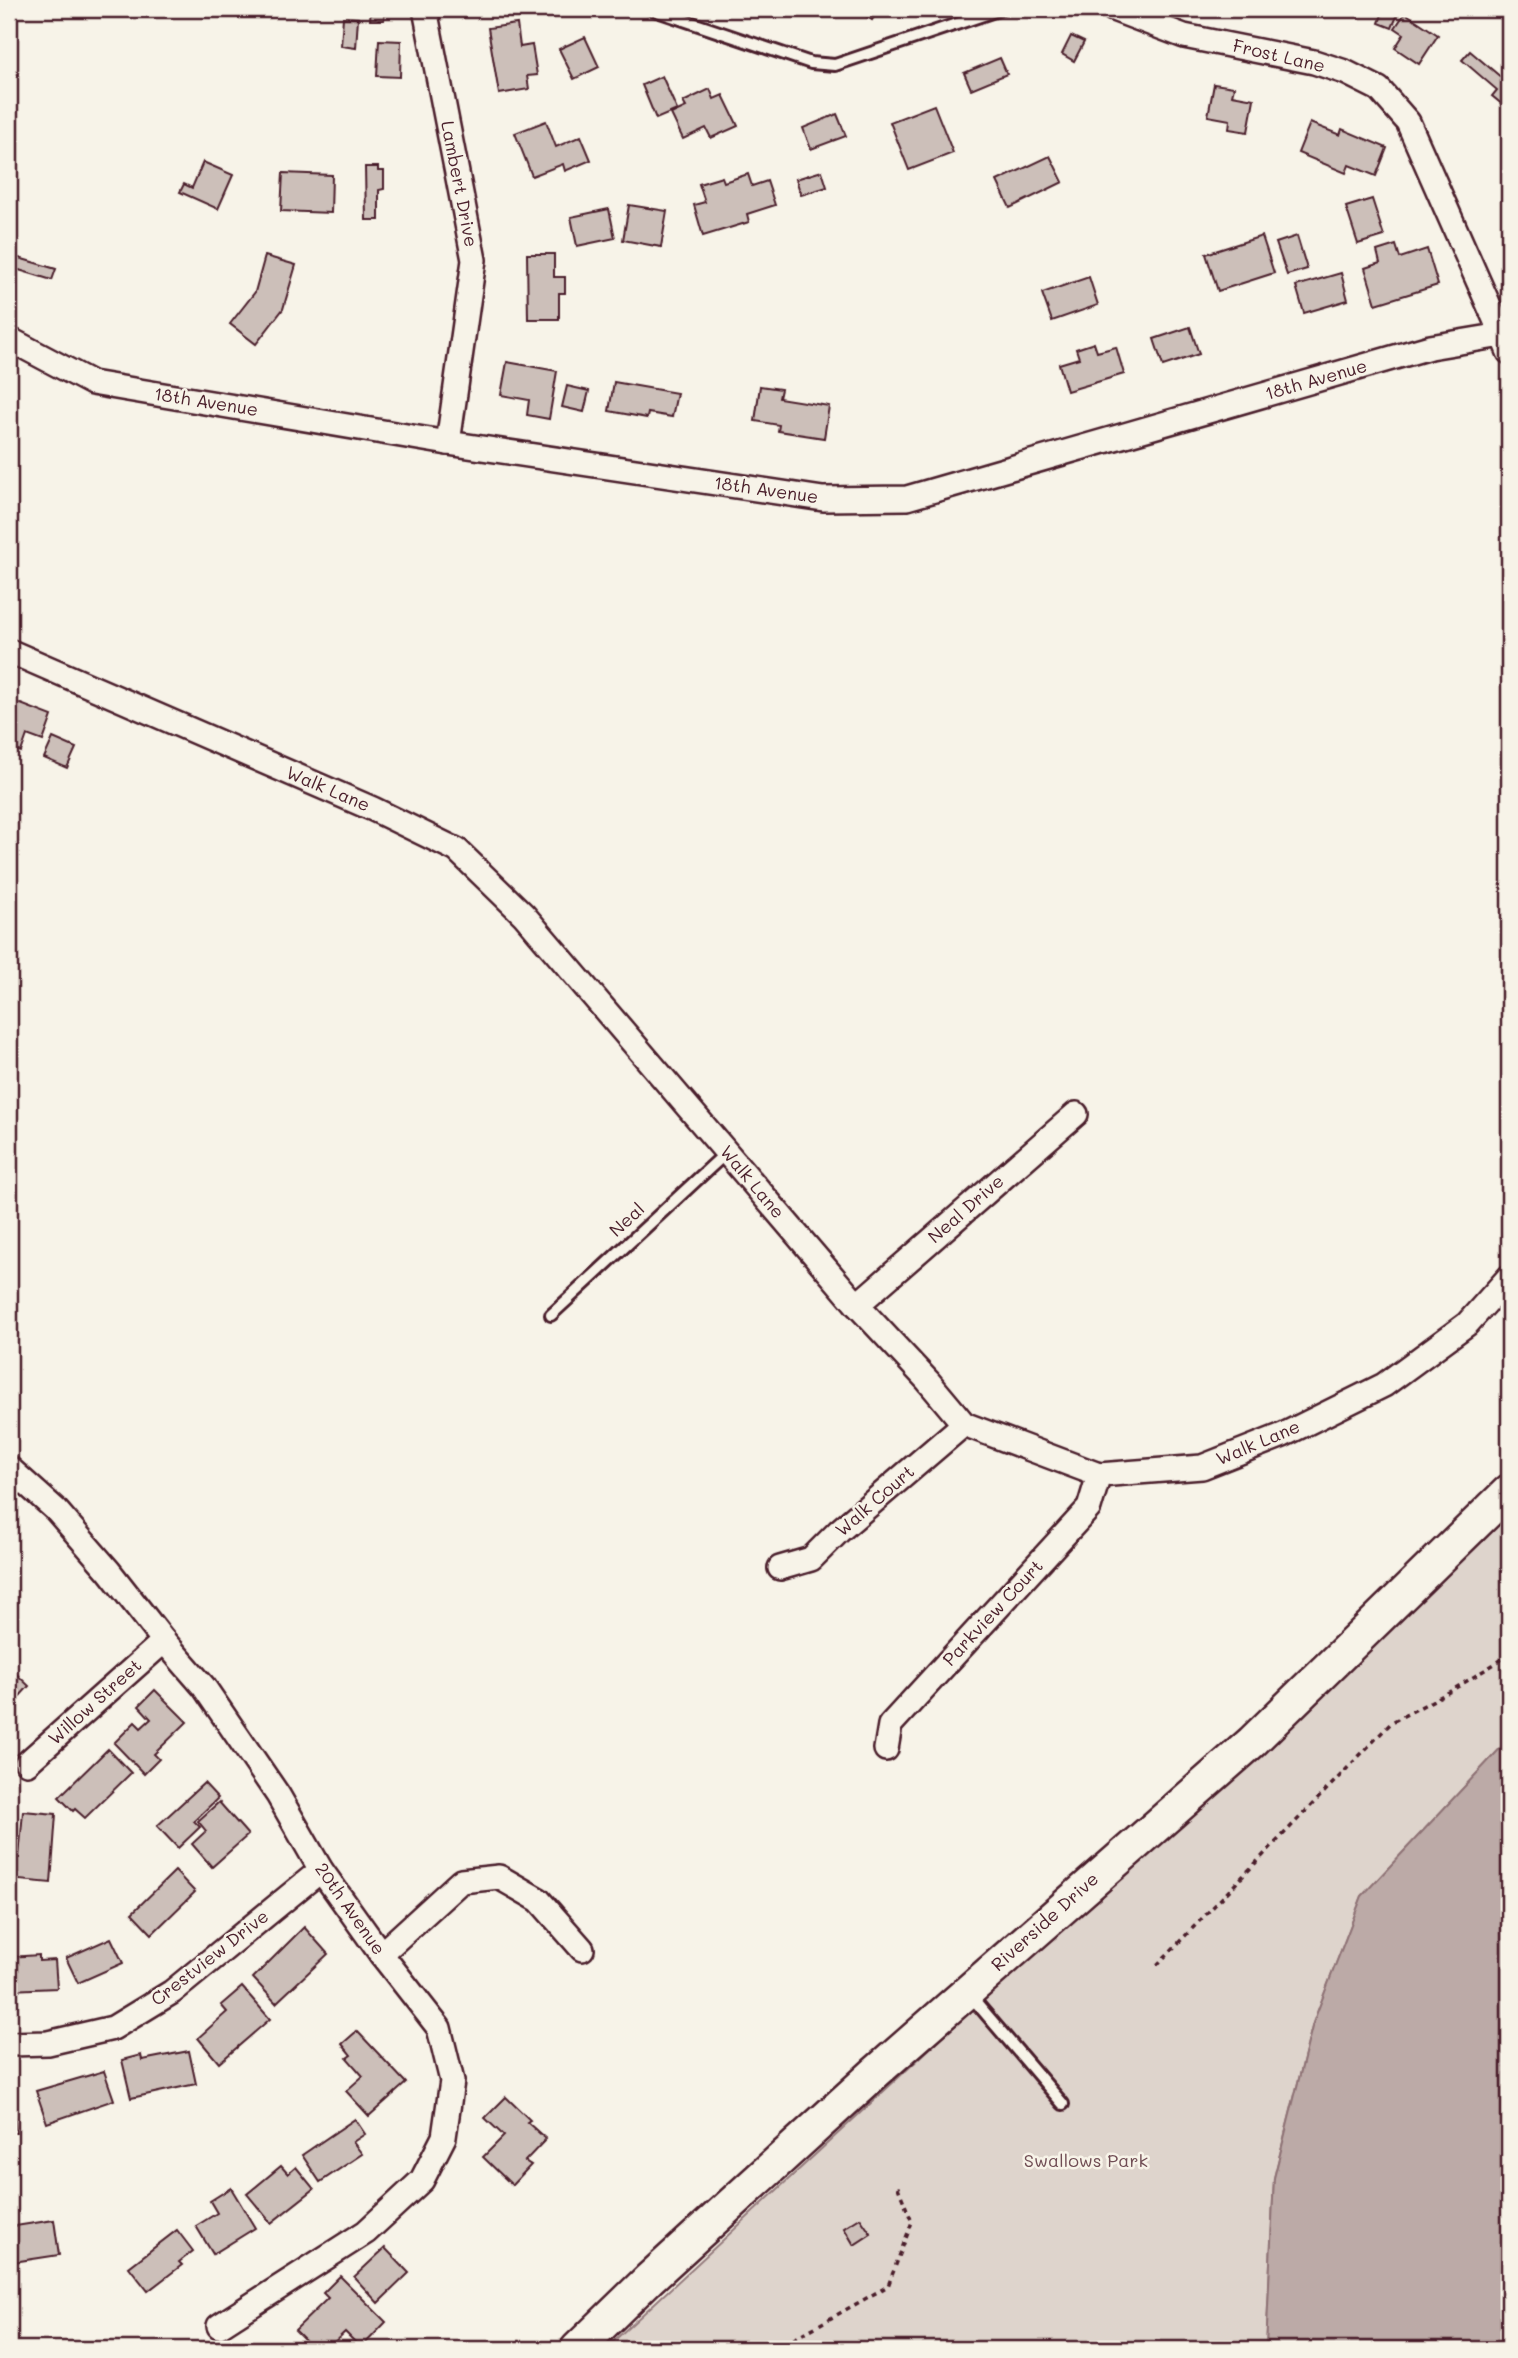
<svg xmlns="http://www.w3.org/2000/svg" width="1518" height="2358" font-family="Mali,sans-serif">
<rect width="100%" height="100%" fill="#f7f3e8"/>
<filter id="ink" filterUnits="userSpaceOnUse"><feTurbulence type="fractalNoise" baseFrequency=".0143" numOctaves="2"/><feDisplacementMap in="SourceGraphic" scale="14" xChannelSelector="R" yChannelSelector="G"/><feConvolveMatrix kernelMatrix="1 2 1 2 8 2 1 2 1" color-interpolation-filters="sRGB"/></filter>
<g filter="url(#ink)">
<path fill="#ded4cc" stroke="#947a7c" stroke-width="2" d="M1509,1513V1739L1362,1896L1313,2023L1274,2178L1266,2349H605Z"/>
<path fill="#bcaaa7" stroke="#8e7275" stroke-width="2" d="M1509,1739V2349H1266L1274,2178L1313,2023L1362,1896Z"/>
<g fill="#ccbfb9" stroke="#4a1f2b" stroke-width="2">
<path d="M371,9H385L384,20H370Z"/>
<path d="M856,9H879L872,20Z"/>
<path d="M1384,9H1400L1392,28L1379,23Z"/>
<path d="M1405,13L1438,35L1419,64L1395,48L1404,34L1395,28Z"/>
<path d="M343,17L358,18L356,48L341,46Z"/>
<path d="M517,24L520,47L532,45L537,75L527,76L529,89L499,94L488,28Z"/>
<path d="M1071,36L1084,42L1074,61L1062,54Z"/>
<path d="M585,37L599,67L574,79L559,49Z"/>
<path d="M379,40L401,41L400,77L377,76Z"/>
<path d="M1470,51L1509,84V98L1503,105L1492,96L1497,90L1462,60Z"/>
<path d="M1000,58L1007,74L971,89L964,73Z"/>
<path d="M662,76L677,110L656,119L642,85Z"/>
<path d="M1214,84L1234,87L1232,95L1254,99L1248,132L1229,129L1230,120L1208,116Z"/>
<path d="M710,89L714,99L723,95L738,126L711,138L706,128L683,139L671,114L686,107L683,102Z"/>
<path d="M934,105L953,153L909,170L890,122Z"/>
<path d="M837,114L846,136L811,149L803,128Z"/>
<path d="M546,121L556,147L581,136L591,160L565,171L563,164L532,176L515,133Z"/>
<path d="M1310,123L1340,135L1342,129L1387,148L1376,176L1349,165L1346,173L1298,153Z"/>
<path d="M1050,156L1063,182L1010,208L997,181Z"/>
<path d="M203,162L233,175L218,209L180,192L184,184L192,188Z"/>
<path d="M365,167H378V171H384V189L379,190V220H366Z"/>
<path d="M822,171L827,187L801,195L796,179Z"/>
<path d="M283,173L332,175L331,213L281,211Z"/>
<path d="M748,174L752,186L767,181L775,205L747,214L749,222L703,236L694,205L705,202L699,184L722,177L724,182Z"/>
<path d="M1372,199L1384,236L1358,244L1346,207Z"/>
<path d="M629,205L667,211L661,247L623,240Z"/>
<path d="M609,209L615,238L577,246L571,217Z"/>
<path d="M1262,236L1274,273L1218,291L1206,254Z"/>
<path d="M1297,236L1307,269L1287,275L1276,243Z"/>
<path d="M1396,245L1400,258L1427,249L1438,285L1376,304L1365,268L1380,263L1377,251Z"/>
<path d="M527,254H554V277H565V293H559V319H528Z"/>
<path d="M12,256L56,269L52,280L9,267Z"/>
<path d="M265,256L296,265L283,309L256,344L230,324L255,292Z"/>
<path d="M1341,273L1348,300L1304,313L1296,286Z"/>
<path d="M1089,277L1098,305L1052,321L1042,293Z"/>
<path d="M1190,327L1199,354L1163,366L1154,339Z"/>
<path d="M1094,343L1097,352L1116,347L1124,374L1067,391L1059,364L1079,358L1076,349Z"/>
<path d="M507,362L557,371L549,419L527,415L529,400L501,395Z"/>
<path d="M614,382L677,393L672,417L648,413L647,418L609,411Z"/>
<path d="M567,386L589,391L584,412L562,407Z"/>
<path d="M760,386L781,389L779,398L829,406L824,438L778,431L779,425L755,421Z"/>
<path d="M13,701L52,716L43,741L27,735L21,752L9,747V711Z"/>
<path d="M53,738L76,748L67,768L44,758Z"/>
<path d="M9,1667L29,1686L9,1708Z"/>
<path d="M155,1690L187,1722L154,1754L159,1759L144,1774L114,1743L135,1722L141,1728L151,1719L139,1706Z"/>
<path d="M108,1749L131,1773L85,1818L75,1809L73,1811L59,1797Z"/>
<path d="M204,1783L218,1798L194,1821L200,1827L178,1848L157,1826Z"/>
<path d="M219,1802L248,1835L212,1867L192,1844L206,1831L198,1821Z"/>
<path d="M23,1811L56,1814L51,1883L9,1879V1882V1857L19,1858Z"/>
<path d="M175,1871L195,1892L152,1934L132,1913Z"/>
<path d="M304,1927L328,1954L276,2003L253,1978Z"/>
<path d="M111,1938L123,1963L78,1983L66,1958Z"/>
<path d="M39,1955V1961L55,1960L57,1988L9,1990V1957Z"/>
<path d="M242,1987L270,2019L219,2063L198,2038L227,2012L221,2005Z"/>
<path d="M357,2031L406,2083L369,2116L346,2091L363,2076L347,2058L351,2055L342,2044Z"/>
<path d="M189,2051L196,2084L131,2098L122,2060L141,2055L142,2060Z"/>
<path d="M104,2071L114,2100L47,2123L36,2091Z"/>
<path d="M506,2097L530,2120L527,2122L546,2139L525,2161L531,2165L512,2185L483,2157L504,2136L485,2118Z"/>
<path d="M9,2098H14L16,2133H9Z"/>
<path d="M355,2119L365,2134L353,2142L362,2154L320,2182L302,2155Z"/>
<path d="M281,2166L288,2174L296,2167L314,2189L271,2223L247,2194Z"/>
<path d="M231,2188L255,2228L213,2254L196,2226L217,2213L210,2201Z"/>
<path d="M860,2218L871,2234L854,2245L844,2228Z"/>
<path d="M54,2220L59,2255L13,2262L9,2227Z"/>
<path d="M177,2230L193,2251L179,2262L182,2265L148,2291L129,2267Z"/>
<path d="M385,2248L409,2273L378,2303L354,2277Z"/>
<path d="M340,2276L386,2322L361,2348L345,2332L327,2349H314L295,2330L328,2298L323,2293Z"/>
</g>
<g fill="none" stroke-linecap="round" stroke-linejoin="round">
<g stroke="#4a1f2b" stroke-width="16">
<g id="lane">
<path d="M651,9L811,63L835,65L1001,9"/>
<path d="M551,1315L727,1152"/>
<path d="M969,1994L1063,2104"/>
</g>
</g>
<g stroke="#4a1f2b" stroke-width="28">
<g id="street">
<path d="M425,9L474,260L448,443"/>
<path d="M1113,9L1184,36L1314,62L1345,72L1379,89L1408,122L1502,335"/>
<path d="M9,339L92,383L448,443L823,499L907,498L1430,347L1502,335L1509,352"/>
<path d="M9,651L373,809L457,850L524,915L857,1305L928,1381L964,1424L1099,1475L1202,1467L1283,1435L1384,1385L1467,1324L1509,1277"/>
<path d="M857,1305L1076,1114"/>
<path d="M9,1468L56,1510L109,1571L164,1641L204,1687L278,1795L321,1870L381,1954L439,2028L452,2081L444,2137L422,2180L366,2232L219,2326"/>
<path d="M780,1568L811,1559L839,1531L964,1424"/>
<path d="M886,1749L890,1725L1089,1508L1099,1475"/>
<path d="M27,1763L164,1641"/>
<path d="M381,1954L461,1881L499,1877L539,1900L582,1949"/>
<path d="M9,2044L48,2043L113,2028L172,1992L321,1870"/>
</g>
</g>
<g stroke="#4a1f2b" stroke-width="37">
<path id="secondary" d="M577,2349L649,2279L875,2073L1252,1742L1509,1491"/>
</g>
<g stroke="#4a1f2b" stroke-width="3.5" stroke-dasharray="5 5" stroke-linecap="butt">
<path d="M1157,1965L1392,1722L1449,1692L1509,1655"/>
<path d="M776,2349L888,2286L912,2222L897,2185"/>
</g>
<use href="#lane" stroke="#f7f3e8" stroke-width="10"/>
<use href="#street" stroke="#f7f3e8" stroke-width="23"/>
<use href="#secondary" stroke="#f7f3e8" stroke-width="32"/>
</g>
</g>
<g text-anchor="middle" stroke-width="5" stroke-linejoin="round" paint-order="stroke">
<g font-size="18" fill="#4a1f2b" stroke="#f7f3e8">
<text transform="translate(1279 56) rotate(13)" y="6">Frost Lane</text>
<text transform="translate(459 184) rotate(79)" y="6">Lambert Drive</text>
<text transform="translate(1316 380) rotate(-16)" y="6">18th Avenue</text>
<text transform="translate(206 402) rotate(9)" y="6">18th Avenue</text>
<text transform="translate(766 490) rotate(8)" y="6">18th Avenue</text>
<text transform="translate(328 789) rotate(23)" y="6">Walk Lane</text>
<text transform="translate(752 1182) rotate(50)" y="6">Walk Lane</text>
<text transform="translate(966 1209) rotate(-41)" y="6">Neal Drive</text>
<text transform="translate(627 1220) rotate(-43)" y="6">Neal</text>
<text transform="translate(1258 1443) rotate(-23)" y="6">Walk Lane</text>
<text transform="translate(875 1501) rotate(-41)" y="6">Walk Court</text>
<text transform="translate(993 1613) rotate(-47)" y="6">Parkview Court</text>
<text transform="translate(95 1702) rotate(-42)" y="6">Willow Street</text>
<text transform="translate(350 1909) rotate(55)" y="6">20th Avenue</text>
<text transform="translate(1045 1922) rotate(-42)" y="6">Riverside Drive</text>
<text transform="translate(210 1958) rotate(-38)" y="6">Crestview Drive</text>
</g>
<g font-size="18" fill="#6f4c53" stroke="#f7f3e8">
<text x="1086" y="2167">Swallows Park</text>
</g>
</g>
<rect width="1518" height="2358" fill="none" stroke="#f7f3e8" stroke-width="35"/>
<rect x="18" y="18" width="1483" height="2323" fill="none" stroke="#4a1f2b" stroke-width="2.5" filter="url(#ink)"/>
</svg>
